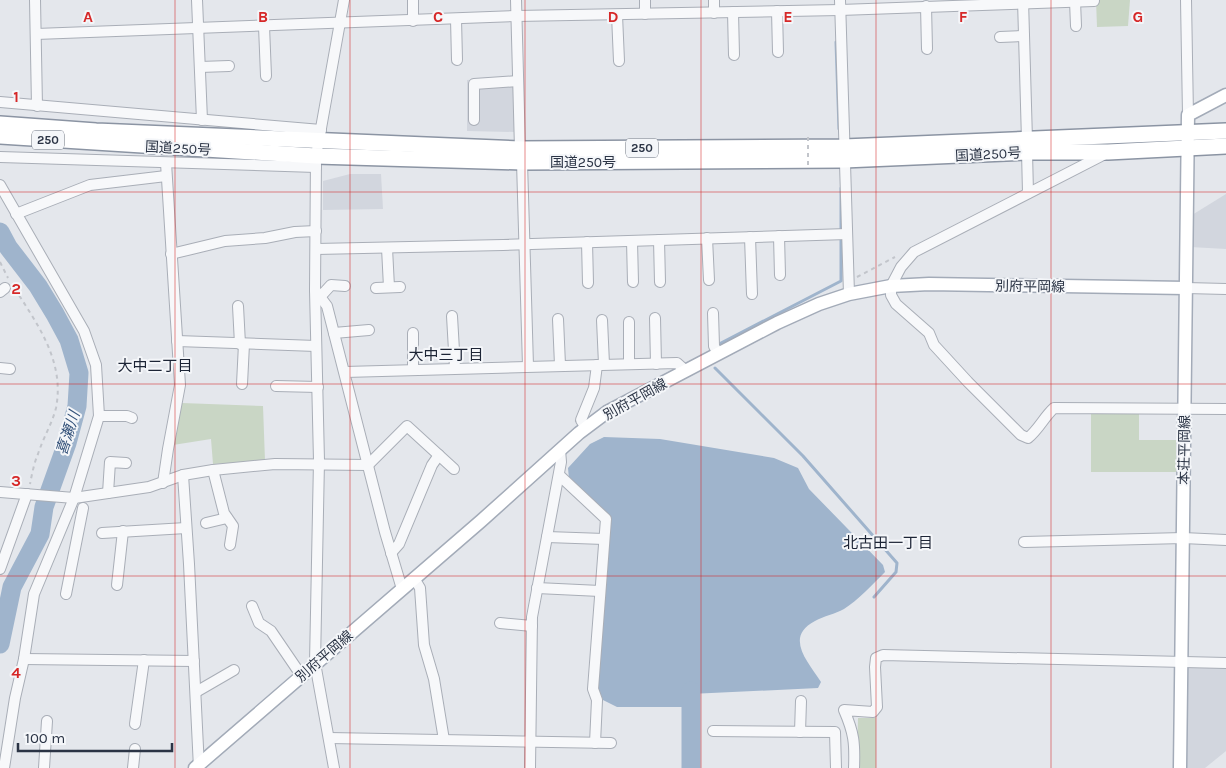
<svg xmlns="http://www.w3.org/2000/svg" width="1226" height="768" font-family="Karla,'Noto Sans JP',sans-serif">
<rect width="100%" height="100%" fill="#e4e7ec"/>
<g fill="#d2d6de">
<path d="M514,77L515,132L467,131V80Z"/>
<path d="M350,174H381L383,209L323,210V181Z"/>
<path d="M1226,194V249L1190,247L1192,215Z"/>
<path d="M1190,664L1226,666V751L1205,768H1184L1186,667Z"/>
</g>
<g fill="#c9d6c5">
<path d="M1096,0H1130L1128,26L1097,27Z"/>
<path d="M182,403L263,406L265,461L213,464L211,439L173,445Z"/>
<path d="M1139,411V440H1176V472H1091V412Z"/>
<path d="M858,718H876V768H857Z"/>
</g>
<path fill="#9fb4cc" d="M604,437L660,439L774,458L798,468L809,489L883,565L885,572C874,583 857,601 844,609C835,614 824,616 815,621C784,637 808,662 821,682L818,688L690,694V707H617L603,700L598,688L610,517L569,479L568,468L590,444Z"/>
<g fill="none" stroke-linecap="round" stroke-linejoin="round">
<g stroke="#9fb4cc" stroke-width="3">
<path d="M836,42L839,129"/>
<path d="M721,343L841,281V188"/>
<path d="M715,368L803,456L897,563L896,572L874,597"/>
</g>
<g stroke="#9fb4cc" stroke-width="19">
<path d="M0,232L8,247L38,286L55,314L69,340L79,373L77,406L67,443L44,507L40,534L12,587L0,644"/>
<path d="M691,768V691"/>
</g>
<g stroke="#a9aeb7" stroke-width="12">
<g id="minor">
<path d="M35,0L37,106"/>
<path d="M197,0L202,120"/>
<path d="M413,0V21"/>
<path d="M516,0L520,149"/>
<path d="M645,0V14"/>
<path d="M714,0V13"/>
<path d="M840,0L849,294"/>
<path d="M1023,0L1027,140"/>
<path d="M1186,0L1188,115"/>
<path d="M1075,1L1076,26"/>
<path d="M926,6L927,49"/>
<path d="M777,11L778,52"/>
<path d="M733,12L734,55"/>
<path d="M617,15L619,61"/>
<path d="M456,19L457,60"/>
<path d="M264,26L266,76"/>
<path d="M36,34L516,16L840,10L1094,1"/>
<path d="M1000,37L1024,36"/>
<path d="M200,67L229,66"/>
<path d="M0,102L321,130"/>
<path d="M474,120V84L518,81"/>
<path d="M1027,152L1028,193"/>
<path d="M1105,154L914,252L901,267L891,286V295L896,304L929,333L934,345L968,382L1021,435L1028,438C1039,429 1044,417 1054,408L1226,409"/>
<path d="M0,157L316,167"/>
<path d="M522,162L528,366"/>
<path d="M0,185L84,331L96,365L99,416L74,498L34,594L24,659L15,698L4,768"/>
<path d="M16,214L90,185L166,176"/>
<path d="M779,236L780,275"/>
<path d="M750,237L752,294"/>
<path d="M707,238L709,280"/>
<path d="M659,240L660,282"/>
<path d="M632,241L633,282"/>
<path d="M587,242L588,283"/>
<path d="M387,248L389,287"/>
<path d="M316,249L503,245L847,234"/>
<path d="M171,254L225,241L265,238L295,232L316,231"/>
<path d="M376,288L400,287"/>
<path d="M1186,288L1226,289"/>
<path d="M315,290L327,306L385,532L402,589"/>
<path d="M0,292L5,288"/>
<path d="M320,297L331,285L345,286"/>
<path d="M238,306L240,344"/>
<path d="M713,313L714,346L718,354"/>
<path d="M452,316L455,368"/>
<path d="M655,318L656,364"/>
<path d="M558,319L560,365"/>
<path d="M602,320L604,364"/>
<path d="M629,322V364"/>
<path d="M334,333L369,330"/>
<path d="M413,333V370"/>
<path d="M177,341L316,346"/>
<path d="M0,368L10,369"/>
<path d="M345,372L677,363L686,371"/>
<path d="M242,384L244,344"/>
<path d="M276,386L318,387"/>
<path d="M99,416H127L132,418"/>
<path d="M586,428L581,420L594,388L597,365"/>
<path d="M213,470L224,513L233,526L230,545"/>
<path d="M183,475L189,564L199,768"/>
<path d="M559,475L606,519L593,689L597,700L595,743"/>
<path d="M163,483L168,449L180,385L166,163"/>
<path d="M0,492L74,498L149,487L183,475L213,470L275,464L368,465L407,426L454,469"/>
<path d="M108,493L110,462L126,463"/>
<path d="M206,523L227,518"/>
<path d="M102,533L186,528"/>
<path d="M547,537L604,539"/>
<path d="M1024,542L1183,538L1226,540"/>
<path d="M391,553L399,544L432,465L439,455"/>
<path d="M0,569L27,494"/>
<path d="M414,578L420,588L424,645L434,679L444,740"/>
<path d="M117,585L123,531"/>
<path d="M537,588L600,591"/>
<path d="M66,594L83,508"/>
<path d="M252,606L259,623L271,631L301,675"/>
<path d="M500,623L532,626"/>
<path d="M24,659L194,661"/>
<path d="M196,692L234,670"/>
<path d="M135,724L144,660"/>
<path d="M713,731L835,732L836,768"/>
<path d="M800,732L801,701"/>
<path d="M329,738L611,743"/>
<path d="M44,768L47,721"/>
<path d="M133,768L135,749"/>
<path d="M334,768L315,663L319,461L315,290L316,156L344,0"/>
<path d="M530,768L532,617L561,462L560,450"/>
<path d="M854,768C855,743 854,733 844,710L873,712L877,707L875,667L876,658L883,655L1226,663"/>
</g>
</g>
<g stroke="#a3abb8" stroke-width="15">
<g id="major">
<path d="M195,768L481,521L579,433L607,412L777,323L819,304L849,294L891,286L929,284L1186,288"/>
<path d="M1180,768L1188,115L1226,95"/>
</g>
</g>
<g stroke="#8b94a3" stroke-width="18">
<g id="highway">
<path d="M0,124L96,131L520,149L844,147L1226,131"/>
<path d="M0,136L316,156L522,162L844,160L1027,152H1108L1226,146"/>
</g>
</g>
<g stroke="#c2c5cb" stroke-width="2" stroke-dasharray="4 4" stroke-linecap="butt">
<path d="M0,262L8,278"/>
<path d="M857,277L895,257"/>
<path d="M15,289C38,325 65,362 56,408C52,424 43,438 38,454C34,463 32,474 30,484"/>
</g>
<use href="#minor" stroke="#f7f8fa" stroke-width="10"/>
<use href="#major" stroke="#fff" stroke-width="12"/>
<use href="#highway" stroke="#fff" stroke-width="15"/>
<path stroke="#c2c5cb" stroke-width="2" stroke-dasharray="4 4" stroke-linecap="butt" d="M808,137V168"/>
</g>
<path fill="none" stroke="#d62828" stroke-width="1" stroke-opacity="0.55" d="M175,0V768M350,0V768M525,0V768M701,0V768M876,0V768M1051,0V768M0,192H1226M0,384H1226M0,576H1226"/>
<g text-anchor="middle" stroke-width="4" stroke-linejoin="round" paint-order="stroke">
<g fill="#f4f6f9" stroke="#676e7b" stroke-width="1">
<rect x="32" y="130.5" width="32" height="19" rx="4"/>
<rect x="626" y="138.5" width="32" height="19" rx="4"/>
</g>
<g font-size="12" font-weight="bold" fill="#2b3445">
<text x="48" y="144">250</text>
<text x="642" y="152">250</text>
</g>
<g font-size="14" fill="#2b3445" stroke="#f4f6f9">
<text transform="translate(178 148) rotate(3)" y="5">国道250号</text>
<text transform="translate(988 154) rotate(-3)" y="5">国道250号</text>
<text x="583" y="167">国道250号</text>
<text transform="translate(1030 286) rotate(1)" y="5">別府平岡線</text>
<text transform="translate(635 399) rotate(-29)" y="5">別府平岡線</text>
<text transform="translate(1184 450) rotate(-89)" y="5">本荘平岡線</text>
<text transform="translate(324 656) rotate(-41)" y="5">別府平岡線</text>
</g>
<g font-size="15" fill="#1d2536" stroke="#f4f6f9">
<text x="446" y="360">大中三丁目</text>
<text x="155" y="371">大中二丁目</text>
<text x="888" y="548">北古田一丁目</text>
</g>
<g font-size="15" font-style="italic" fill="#34527a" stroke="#f4f6f9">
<text transform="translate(68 433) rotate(-72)" y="5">喜瀬川</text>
</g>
</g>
<g font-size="16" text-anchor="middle" font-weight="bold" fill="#d62828" stroke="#f4f6f9" stroke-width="4" stroke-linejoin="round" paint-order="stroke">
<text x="88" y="22">A</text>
<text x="263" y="22">B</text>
<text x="438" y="22">C</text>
<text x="613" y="22">D</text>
<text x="788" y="22">E</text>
<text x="963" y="22">F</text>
<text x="1138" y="22">G</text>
<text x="16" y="102">1</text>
<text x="16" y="294">2</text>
<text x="16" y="486">3</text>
<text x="16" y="678">4</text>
</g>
<path d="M18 743v8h154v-8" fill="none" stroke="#2b3445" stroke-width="2.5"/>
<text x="25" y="743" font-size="15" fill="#2b3445" stroke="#f4f6f9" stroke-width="4" paint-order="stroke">100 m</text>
</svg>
